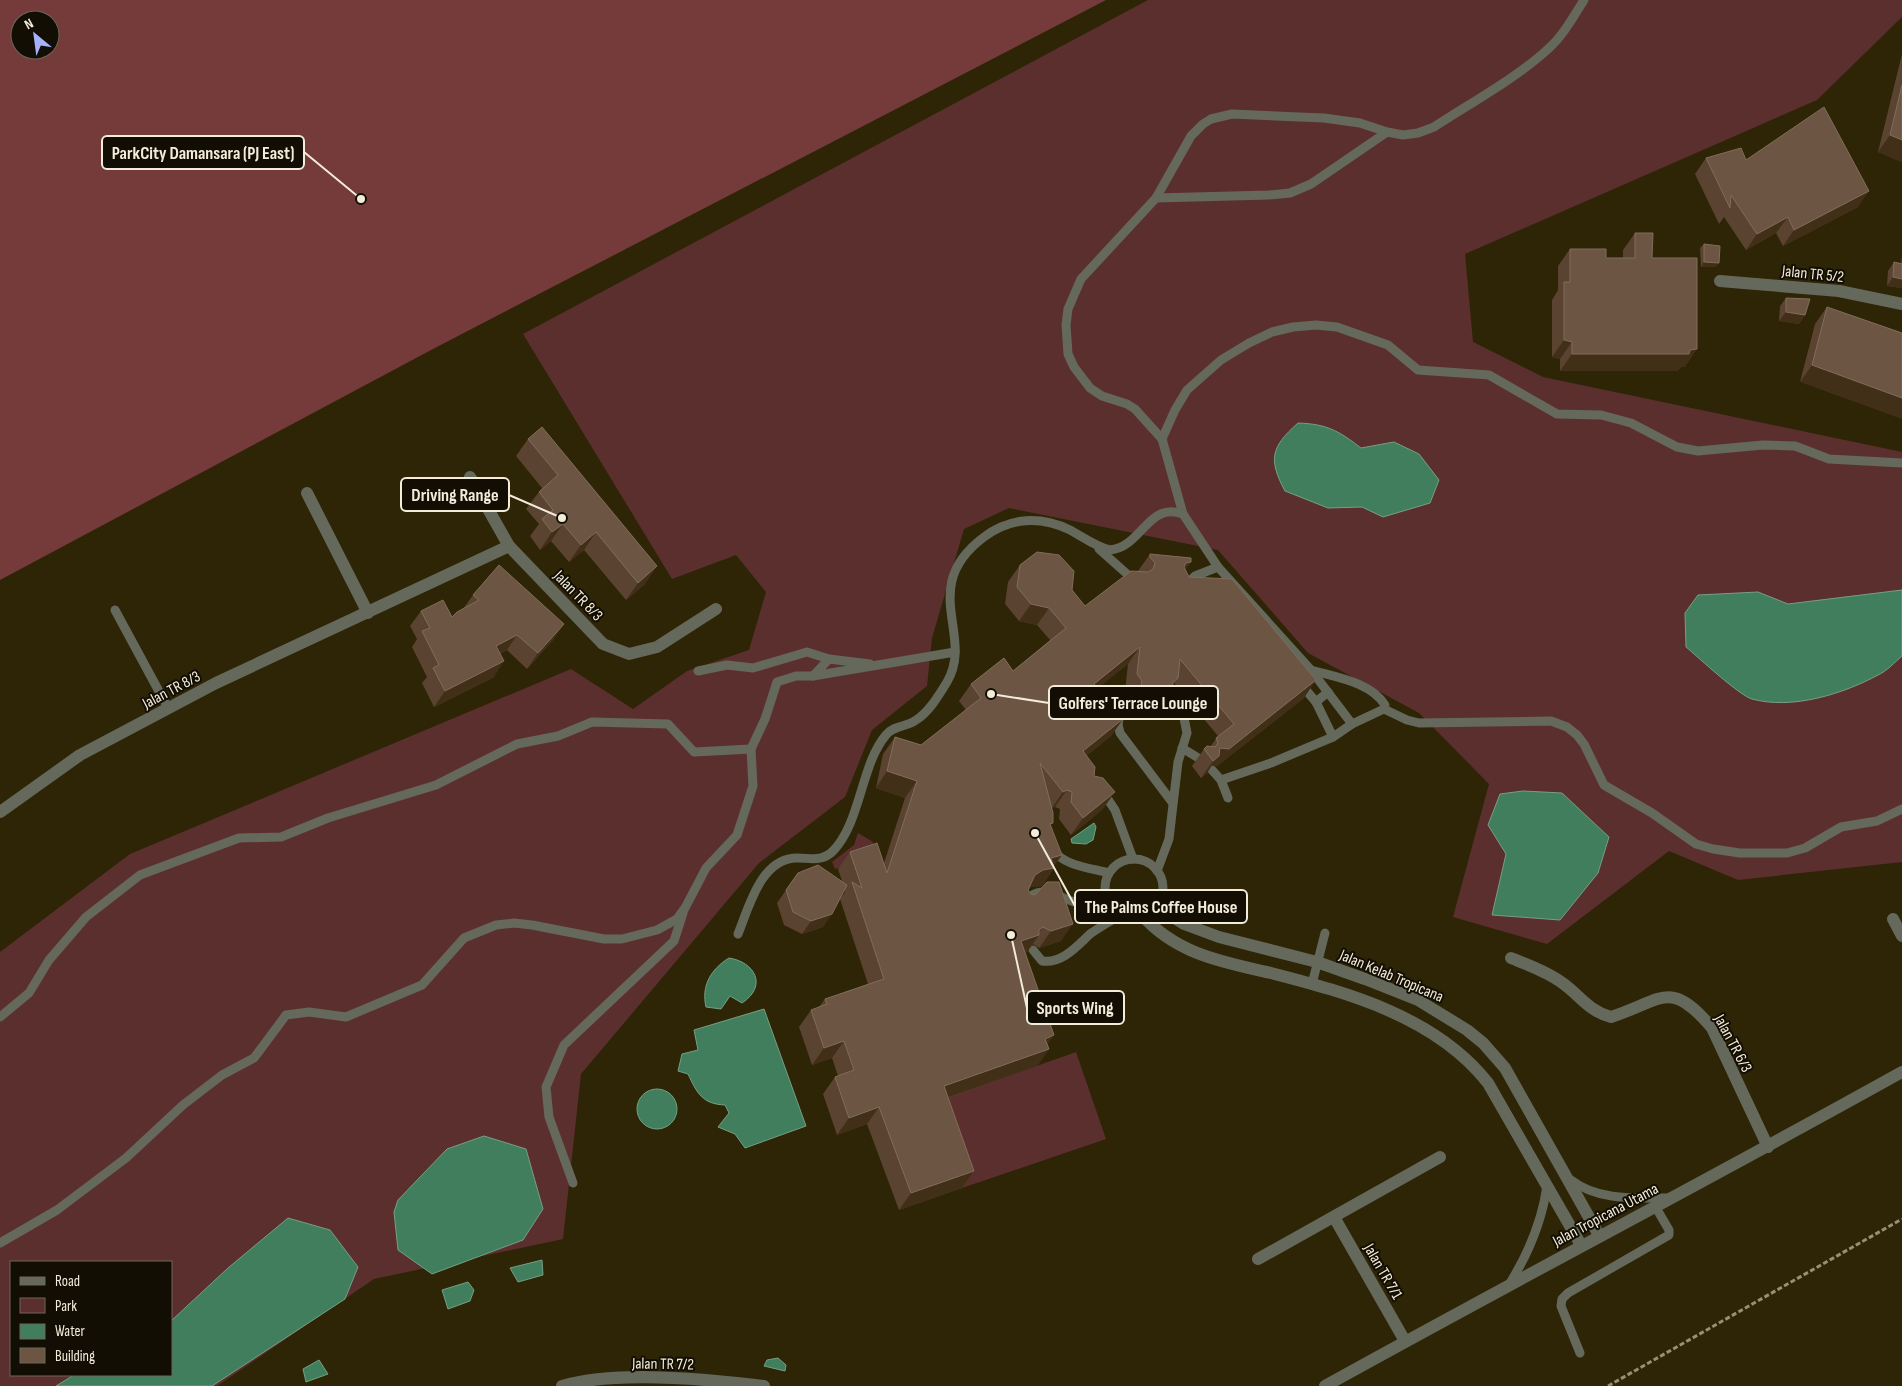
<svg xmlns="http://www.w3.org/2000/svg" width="1902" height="1386" font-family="'Sofia Sans Condensed',sans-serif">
<rect width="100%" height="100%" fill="#2e2406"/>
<g fill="#5c2f2f" fill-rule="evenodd">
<path d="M1148,0H1902V17L1817,100L1465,254L1473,342L1543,377L1902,452V862L1738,880L1669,851L1547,944L1453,917L1489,784L1419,713L1308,653L1218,550L1009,508L964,529L932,638L927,686L872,730L845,797L759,863L581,1074L563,1239L374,1279L217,1386H0V952L130,854L571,669L633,709L687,671L749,650L766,592L736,555L672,579L523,334ZM11,1262H171V1375H11Z"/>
<path d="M858,833L873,842L870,858L835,869L832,862L854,845Z"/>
<path d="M1076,1052L1106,1139L962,1188L932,1103Z"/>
</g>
<path fill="#753a3a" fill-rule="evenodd" d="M0,0H1106L433,349L0,580ZM20,20H50V50H20Z"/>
<g fill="#417e5d" stroke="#769f83">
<path d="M1298,423C1327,424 1339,431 1361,448L1394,442L1419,454L1439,480L1430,503L1383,517L1362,507L1328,508L1285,491C1268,459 1271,447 1298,423Z"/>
<path d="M1902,590V656C1895,662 1887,671 1878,675C1843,694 1792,710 1752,699C1740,696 1699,658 1686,647L1685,613L1698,595L1758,592L1788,604Z"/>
<path d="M1121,689L1118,723L1100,721L1107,691Z"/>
<path d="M1523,791L1562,793L1609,837L1598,873L1560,920L1492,915L1506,854L1488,825L1500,794Z"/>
<path d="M1094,823L1096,827L1093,840L1086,844L1072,843L1071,839Z"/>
<path d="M729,958C755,962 768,986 742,1003L730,996L721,1009L706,1007C701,986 711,969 729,958Z"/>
<path d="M764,1009L806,1126L745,1148L735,1134L718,1127L729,1113L725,1105C702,1104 697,1093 688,1074L678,1071L682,1054L698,1050L694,1030Z"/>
<circle cx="657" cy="1109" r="20"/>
<path d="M484,1136L526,1149L543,1209L523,1240L432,1274L398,1250L394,1212L398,1200L447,1149Z"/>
<path d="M288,1218L330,1230L358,1267L345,1299L212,1386H56L74,1375H171V1321L228,1268Z"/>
<path d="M542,1260L543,1275L518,1282L510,1268Z"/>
<path d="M468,1282L474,1290L470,1301L448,1309L442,1290Z"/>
<path d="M778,1358L786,1365L785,1371L764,1366L767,1360Z"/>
<path d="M319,1360L328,1374L306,1382L303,1369Z"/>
</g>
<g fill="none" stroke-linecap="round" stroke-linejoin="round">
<path stroke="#978f78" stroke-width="3" stroke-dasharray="5 2.5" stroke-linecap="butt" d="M1608,1386L1902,1219"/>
<g stroke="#64695c" stroke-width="9">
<path d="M1156,198L1269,195L1290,193L1311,184L1387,132"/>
<path d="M1162,439L1175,410L1187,390L1221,360L1249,343L1272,332L1293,327L1316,325L1337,327L1388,345L1418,370L1489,375L1557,414L1601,415L1631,423L1677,447L1698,451L1763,445L1795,446L1829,459L1902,463"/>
<path d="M1183,514L1162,439L1135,409L1127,404L1102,396L1090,388L1074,367L1068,354L1066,325L1068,309L1081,279L1156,198L1191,136L1203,124L1211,119L1232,114L1324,118L1360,123L1387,132L1403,135L1418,133L1434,127C1469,104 1518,77 1548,49C1563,36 1573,17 1584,0"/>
<path d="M1099,549L1136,582"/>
<path d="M1186,585L1195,576L1218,567"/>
<path d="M115,610L168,708"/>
<path d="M1311,670C1335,677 1371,682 1385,705L1384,709"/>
<path d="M698,671L727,665L753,668L807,652L829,659"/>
<path d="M813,676L829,659L870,664"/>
<path d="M1300,683L1316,702L1328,692"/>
<path d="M1124,697L1118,724L1120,733L1172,802"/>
<path d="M1316,702L1333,737"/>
<path d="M1384,709L1407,720L1419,723L1551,721L1567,727L1577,735L1584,744L1604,785L1652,813L1696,844L1713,849L1740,853H1787L1805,848L1841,827L1877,821L1902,809"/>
<path d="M1182,748L1200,759"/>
<path d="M1212,770L1221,780L1228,798"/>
<path d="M1221,780L1271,763L1333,737L1352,724L1384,709"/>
<path d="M1103,792L1115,810L1133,859"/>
<path d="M1053,850C1064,866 1091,868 1109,873"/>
<circle cx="1134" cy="888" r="29"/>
<path d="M1157,871L1169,839L1178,762L1187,733L1184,718L1179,710L1166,701"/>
<path d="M1024,902C1042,881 1059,899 1079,903C1089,905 1098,902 1107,901"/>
<path d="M738,934C749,907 761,858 797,858C811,858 822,862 833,851C861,822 861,764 886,735C894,725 907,727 916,720C929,712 939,695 947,682C975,635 917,587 984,537C1010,517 1041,516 1070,530C1083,537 1096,547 1110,550C1142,547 1148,501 1183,514L1218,567L1311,670L1352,724"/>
<path d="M1033,950L1042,961C1062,964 1077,946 1090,934C1100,927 1111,921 1121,914"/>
<path d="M1312,984L1325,933"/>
<path d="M0,1017L29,993L49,960L86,917L140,875L239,838L281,837L328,818L436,785L517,744L558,736L592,722L668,724L694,752L751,749"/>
<path d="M1571,1180C1598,1201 1636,1198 1669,1198"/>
<path d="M573,1183L549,1117L546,1087L564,1045L674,941L683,913"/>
<path d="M0,1243L57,1210L126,1158L183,1105L222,1075L254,1058L286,1015L309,1012L346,1017L422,985L464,938L496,925L514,923L532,925L604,939H622L657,930L677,919L685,908L706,868L737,835L753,786L751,749L765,719L777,682L796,676H813L955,652"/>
<path d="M1510,1283C1528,1254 1542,1221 1547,1186"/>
<path d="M1580,1353L1561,1306L1562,1299L1568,1293L1669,1235V1230L1655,1206"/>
</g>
<g stroke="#64695c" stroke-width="12">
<path d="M1720,281L1839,291L1902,304"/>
<path d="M470,477L509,546"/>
<path d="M307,493L368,613"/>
<path d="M0,812L80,755L216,683L509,546L603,644L629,654L657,647L716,609"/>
<path d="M1159,901L1173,917L1184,924L1219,937L1317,962L1365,979L1418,1000L1467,1030L1483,1043L1505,1068L1599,1235"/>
<path d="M1142,915C1176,954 1223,962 1271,973C1349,993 1436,1017 1488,1083L1581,1245"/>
<path d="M1893,919L1902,936"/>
<path d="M1511,958C1528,965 1546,971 1561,982C1579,994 1588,1011 1611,1017C1663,1000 1670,978 1712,1028L1768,1147"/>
<path d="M1334,1217L1405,1341"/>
<path d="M1258,1259L1440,1157"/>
<path d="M562,1386C617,1370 707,1379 764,1386"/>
<path d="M1325,1386C1516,1280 1710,1179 1902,1072"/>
</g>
</g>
<g fill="#5b4331">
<path d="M1902,54V162L1878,152Z"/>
<path d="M1706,158L1746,160L1858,207L1783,246L1776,233L1746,250L1724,217L1719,224L1695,174Z"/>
<path d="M1635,233L1652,258L1685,367H1681L1677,371H1560V359L1552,357V300L1558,290V266L1570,249L1606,258H1623V250Z"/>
<path d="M1704,244L1716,267H1701L1700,248Z"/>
<path d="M1902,256V288L1887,286L1888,271L1894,262L1901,263Z"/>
<path d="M1786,298L1805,315L1799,324L1779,321L1780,306Z"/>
<path d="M1827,307L1902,333L1800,382L1815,324Z"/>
<path d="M542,427L645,584L626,600L584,550L569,562L551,541L540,550L530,536L539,524L526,509L539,492L542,488L516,456L528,439Z"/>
<path d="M1150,554L1191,562L1185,570L1189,577L1304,698L1217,766L1212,765L1207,773L1201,778L1192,766L1204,749L1210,747L1218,736L1174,683L1173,685L1175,703L1164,720L1126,716L1130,698L1125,691L1128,664L1097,688L1123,719L1111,736L1086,756L1094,776L1103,809L1071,835L1059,819L1060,809L1055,807L1052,808L1051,826L1054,868L1042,886L1031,887L1028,890L1061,941L1039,948L1033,944L1027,952L1025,953L1049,1049L1037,1066L948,1098L974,1171L962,1188L899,1210L867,1124L837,1135L823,1094L835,1077L838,1076L832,1058L812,1065L799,1027L811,1010L819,1007L825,999L868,984L840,899L845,892V890L823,927L802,934L784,925L777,903L798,873L842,881L838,869L850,852L884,863L905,798L876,788L883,754L895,737L921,745L966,710L959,701L971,684L1013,671L1050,640L1037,625L1019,621L1005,604L1008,582L1020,565L1072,590L1085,606L1138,571Z"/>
<path d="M473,595L554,639L527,669L507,650L500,654L494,677L434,707L422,683L427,677L412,647L417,639L410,626L421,611L452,617L463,609Z"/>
</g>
<g fill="#422f18">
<path d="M1890,135L1902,140V162L1878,152Z"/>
<path d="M1869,191L1858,207L1783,246L1794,230Z"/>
<path d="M1788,217L1776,233L1746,250L1757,234Z"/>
<path d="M1704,262L1719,263L1716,267H1701Z"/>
<path d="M1893,277L1902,279V288L1887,286Z"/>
<path d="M1786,312L1805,315L1799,324L1779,321Z"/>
<path d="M1564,340L1572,342L1560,359L1552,357Z"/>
<path d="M1697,349L1685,367H1681L1677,371H1560L1572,354Z"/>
<path d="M1812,365L1902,398V419L1800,382Z"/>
<path d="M563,524L551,541L540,550L552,532Z"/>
<path d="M596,532L584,550L569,562L581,545Z"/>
<path d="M1191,562L1179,579L1186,563Z"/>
<path d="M657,566L645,584L626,600L638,583Z"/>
<path d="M1031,604L1049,608L1037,625L1019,621Z"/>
<path d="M564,624L554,639L527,669L538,653Z"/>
<path d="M517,635L507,650L486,661L496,646Z"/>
<path d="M1140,647L1128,664L1082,701L1094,684Z"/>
<path d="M504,661L494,677L434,707L445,691Z"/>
<path d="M1316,680L1304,698L1217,766L1212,765L1207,773L1201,778L1213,761L1220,748Z"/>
<path d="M1138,699L1175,703L1164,720L1126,716Z"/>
<path d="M1123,719L1111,736L1071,768L1083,751Z"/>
<path d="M887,771L917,781L905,798L876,788Z"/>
<path d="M1067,790L1055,807L1051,809L1063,792Z"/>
<path d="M1115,792L1103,809L1071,835L1083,818Z"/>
<path d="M1062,855L1052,869L1054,868L1042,886L1031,887L1023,892L1035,875L1051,858Z"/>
<path d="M832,914L823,927L802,934L811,921Z"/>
<path d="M1073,924L1061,941L1039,948L1051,931Z"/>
<path d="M1043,927L1037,936L1039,935L1027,952L1009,958L1021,941L1039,930Z"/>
<path d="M1054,1035L1043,1051L1049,1049L1037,1066L932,1103L944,1086L1045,1039Z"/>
<path d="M844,1041L832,1058L812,1065L824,1048Z"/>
<path d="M879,1107L867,1124L837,1135L849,1118Z"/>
<path d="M974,1171L962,1188L899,1210L911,1193Z"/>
</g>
<g fill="#6c5543" stroke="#816d5b">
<path d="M1902,85V140L1890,135Z"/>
<path d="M1824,107L1869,191L1794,230L1788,217L1757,234L1731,195L1730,208L1706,158L1741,148L1746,160Z"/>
<path d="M1635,233H1653L1652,258H1697V349L1690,350L1689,354H1572V342L1564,340V282H1570V249H1606V258H1635Z"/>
<path d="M1704,244L1720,246L1719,263L1704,262Z"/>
<path d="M1894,262L1902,264V279L1893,277Z"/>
<path d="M1786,298L1810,299L1805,315L1786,312Z"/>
<path d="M1827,307L1902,333V398L1812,365Z"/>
<path d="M542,427L657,566L638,583L596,532L581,545L563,524L552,532L542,519L553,510L539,492L558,475L528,439Z"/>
<path d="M1037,552L1059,555L1074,571L1072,590L1085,606L1131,571L1148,572L1153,569L1155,563L1150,557V554L1191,558V562L1186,563L1184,567L1189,577L1232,579L1316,680L1229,749L1220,748L1219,756L1213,761L1204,749L1207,746L1215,747L1218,743L1216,738L1234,724L1180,659L1178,678L1172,683L1177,691L1175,703L1138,699L1142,681L1137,674L1140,647L1094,684L1123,719L1083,751L1095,767L1094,776L1103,778L1115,792L1083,818L1071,802L1072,792L1067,790L1063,792L1040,763L1053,813V823L1050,824L1062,855L1051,858L1054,868L1043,870L1035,875L1028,890L1031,894L1035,895L1047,882H1059L1073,924L1051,931L1043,927L1039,930V935L1021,941L1054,1035L1045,1039L1049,1049L944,1086L974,1171L911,1193L879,1107L849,1118L835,1077L854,1070L844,1041L824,1048L811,1010L827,1004L825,999L884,979L852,882L862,888L850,852L877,843L887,873L917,781L887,771L895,737L921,745L981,698L971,684L1004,658L1013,671L1066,628L1049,608L1031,604L1017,587L1020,565Z"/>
<path d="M499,565L564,624L538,653L517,635L496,646L504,661L445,691L433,668L439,665L422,631L430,628L421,611L443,600L452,617L457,612L479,600L473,595Z"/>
<path d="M818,865L847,885L832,914L811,921L793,912L786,890L798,873Z"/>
</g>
<g text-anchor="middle" stroke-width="4" stroke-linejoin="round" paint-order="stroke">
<g font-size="16" fill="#f3ecdb" stroke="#120e03">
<text transform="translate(1813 273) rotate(6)" y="6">Jalan TR 5/2</text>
<text transform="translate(579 595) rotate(46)" y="6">Jalan TR 8/3</text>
<text transform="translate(171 689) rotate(-28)" y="6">Jalan TR 8/3</text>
<text transform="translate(1392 975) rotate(23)" y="6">Jalan Kelab Tropicana</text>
<text transform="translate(1734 1043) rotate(62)" y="6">Jalan TR 6/3</text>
<text transform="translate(1605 1214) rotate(-28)" y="6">Jalan Tropicana Utama</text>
<text transform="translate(1384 1271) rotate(60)" y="6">Jalan TR 7/1</text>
<text transform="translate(663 1363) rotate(1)" y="6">Jalan TR 7/2</text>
</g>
</g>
<path fill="none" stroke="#f3ecdb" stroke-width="2" d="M361 199L304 152M562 518L509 495M991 694L1049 703M1035 833L1075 906M1011 935L1027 1008"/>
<g fill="#f3ecdb" stroke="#120e03" stroke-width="2">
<circle cx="361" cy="199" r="5"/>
<circle cx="562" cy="518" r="5"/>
<circle cx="991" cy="694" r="5"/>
<circle cx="1035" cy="833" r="5"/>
<circle cx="1011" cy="935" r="5"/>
</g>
<g fill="#120e03" stroke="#f3ecdb" stroke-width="2">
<rect x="102" y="136" width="202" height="33" rx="5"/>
<rect x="401" y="478" width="108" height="33" rx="5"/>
<rect x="1049" y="686" width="169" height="33" rx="5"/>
<rect x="1075" y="890" width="172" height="33" rx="5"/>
<rect x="1027" y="991" width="97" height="33" rx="5"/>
</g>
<g font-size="18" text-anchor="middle" font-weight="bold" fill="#f3ecdb">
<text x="203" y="159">ParkCity Damansara (PJ East)</text>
<text x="455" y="501">Driving Range</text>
<text x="1133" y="709">Golfers' Terrace Lounge</text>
<text x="1161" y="913">The Palms Coffee House</text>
<text x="1075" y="1014">Sports Wing</text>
</g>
<rect x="10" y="1261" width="162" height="115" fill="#120e03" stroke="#6c6759"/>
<rect x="20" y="1277" width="25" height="8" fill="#64695c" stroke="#6c6759"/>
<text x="55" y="1286" font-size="15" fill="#f3ecdb">Road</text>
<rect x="20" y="1298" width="25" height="15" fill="#5c2f2f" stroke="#6c6759"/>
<text x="55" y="1311" font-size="15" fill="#f3ecdb">Park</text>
<rect x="20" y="1324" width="25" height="15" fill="#417e5d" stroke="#6c6759"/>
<text x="55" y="1336" font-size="15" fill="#f3ecdb">Water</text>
<rect x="20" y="1348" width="25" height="15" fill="#6c5543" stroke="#6c6759"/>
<text x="55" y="1361" font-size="15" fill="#f3ecdb">Building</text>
<g transform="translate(35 35) rotate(331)"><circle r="24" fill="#120e03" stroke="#6c6759"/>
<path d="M0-4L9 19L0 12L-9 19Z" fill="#a6b1fc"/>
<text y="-8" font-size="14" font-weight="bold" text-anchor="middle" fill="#f3ecdb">N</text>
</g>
</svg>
